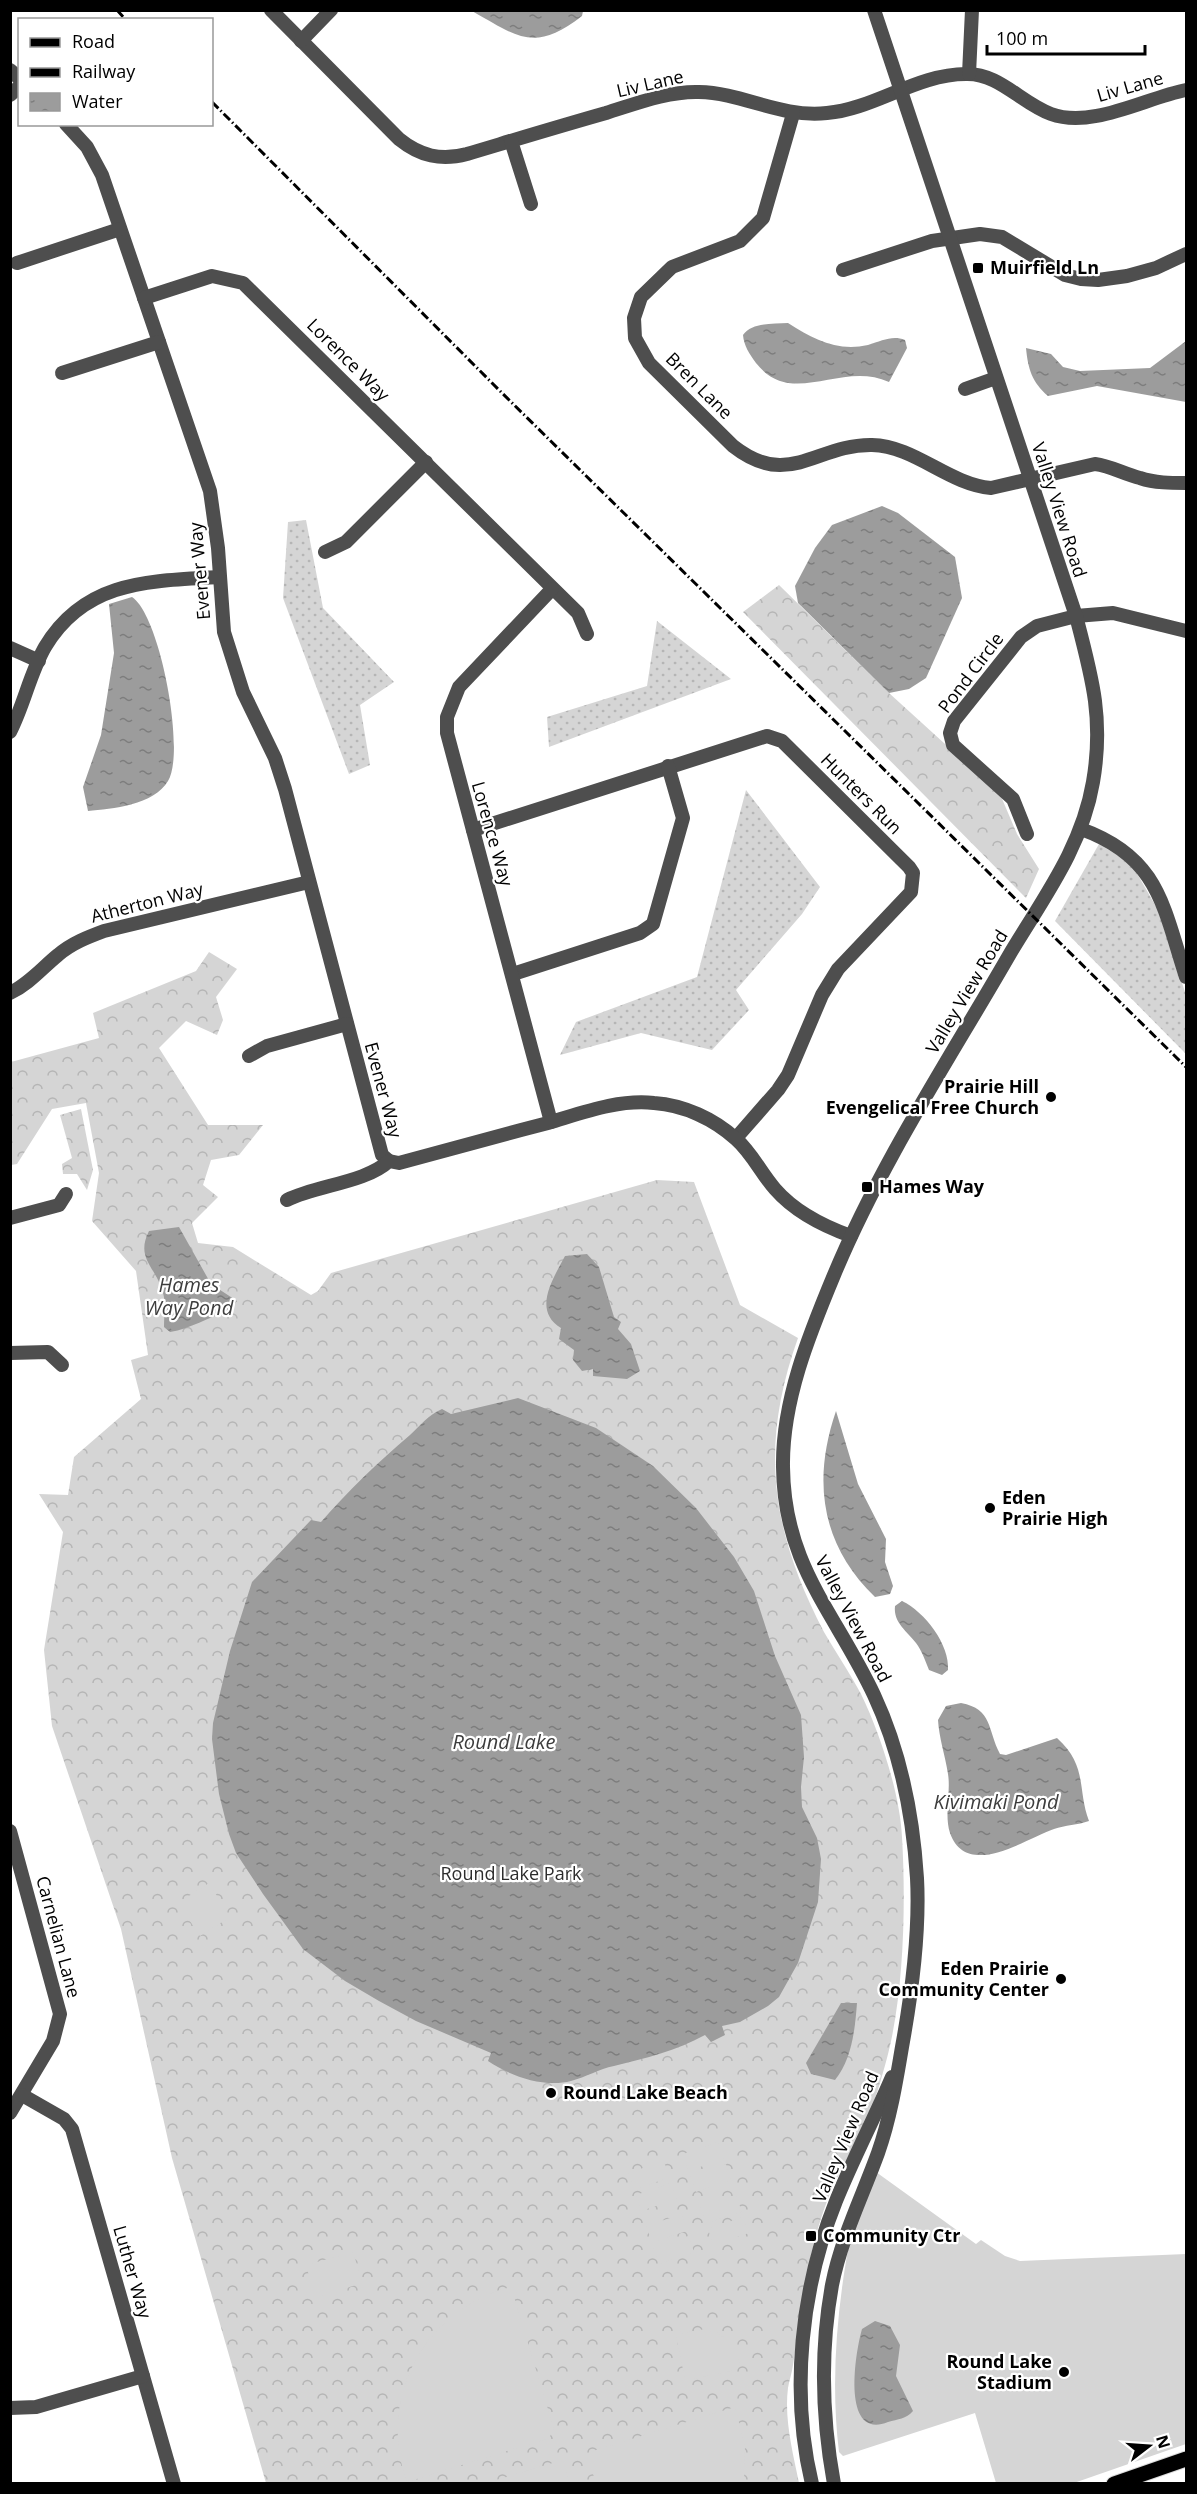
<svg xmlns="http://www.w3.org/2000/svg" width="1197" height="2494" font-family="'Open Sans',sans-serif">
<defs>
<pattern id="grass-dots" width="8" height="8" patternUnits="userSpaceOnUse" patternTransform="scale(1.5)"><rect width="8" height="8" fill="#d5d5d5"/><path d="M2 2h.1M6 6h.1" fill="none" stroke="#b5b5b5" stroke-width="1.8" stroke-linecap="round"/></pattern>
<pattern id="forest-crowns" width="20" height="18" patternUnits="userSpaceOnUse" patternTransform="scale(1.5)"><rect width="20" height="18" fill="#d5d5d5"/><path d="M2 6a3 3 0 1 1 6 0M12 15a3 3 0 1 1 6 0" fill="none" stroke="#b5b5b5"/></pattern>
<pattern id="water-ripples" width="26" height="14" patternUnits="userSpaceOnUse" patternTransform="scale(1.5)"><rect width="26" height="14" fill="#9c9c9c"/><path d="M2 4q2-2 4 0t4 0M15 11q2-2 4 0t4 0" fill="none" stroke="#7d7d7d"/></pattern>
</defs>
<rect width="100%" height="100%" fill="#fff"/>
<g fill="url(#grass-dots)">
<path d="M306,520L323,608L394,682L360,705L370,765L349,774L283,598L288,522Z"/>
<path d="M657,621L731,679L549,747L547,717L647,686Z"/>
<path d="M746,790L820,887L802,914L736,990L749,1010L712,1050L641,1033L560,1055L576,1022L697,977Z"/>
<path d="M1099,844L1131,863L1158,910L1186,995V1054L1055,921Z"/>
</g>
<g fill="url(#forest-crowns)">
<path d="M779,585L889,693L1000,794L1017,834L1039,869L1026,898L743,612Z"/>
<path d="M209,952L237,969L216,997L223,1020L217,1035L186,1021L159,1048L208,1125H263L239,1155L211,1160L203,1185L218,1197L192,1223L198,1243L233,1247L311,1295L318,1291L331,1273L657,1180L694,1182L740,1305L798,1338C759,1447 771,1530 824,1632C836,1653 850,1673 861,1694C880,1733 900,1794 902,1837C906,1904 904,1994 887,2058C881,2080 874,2105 864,2126C853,2150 839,2172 829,2196C806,2255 803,2304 793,2365C792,2373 789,2381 788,2388C784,2419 793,2453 799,2483H266L172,2158L121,1929L52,1726L44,1650L63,1532L39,1494L68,1495L74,1457L141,1399L131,1360L148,1355L136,1271L92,1221L99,1173L86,1103L52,1109L17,1164L11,1165V1062L99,1038L93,1013L196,971Z"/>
<path d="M81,1109L93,1170L87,1190L77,1174H63L62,1164L72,1158L60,1115Z"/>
</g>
<g fill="#d5d5d5">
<path d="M209,1883L230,1917L200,1936L178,1903Z"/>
<path d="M718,2142L724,2159L688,2171L683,2154Z"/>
<path d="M664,2161L669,2178L634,2189L628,2173Z"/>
<path d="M726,2164L731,2180L696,2192L690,2176Z"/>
<path d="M876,2172L976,2244L981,2240L1005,2256L1020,2261L1186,2254V2444L1071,2484L996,2483L975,2413L843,2456L839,2452C831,2386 836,2320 847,2255C852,2227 866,2199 876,2172Z"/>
<path d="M671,2183L677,2199L641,2211L636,2195Z"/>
<path d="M736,2195L742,2212L706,2223L700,2207Z"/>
<path d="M682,2214L687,2231L652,2242L646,2226Z"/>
<path d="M743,2217L749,2233L713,2245L708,2229Z"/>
<path d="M689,2236L694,2252L659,2264L653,2248Z"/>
<path d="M353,2252L362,2281L359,2284L315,2298L306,2265Z"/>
<path d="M511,2287L554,2429L549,2438L407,2482C376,2397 425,2309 511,2287Z"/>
<path d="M710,2328L735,2345L740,2364L736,2370L688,2380L685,2379L676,2337L679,2334Z"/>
<path d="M735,2407L745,2446L744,2483H596L588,2459L593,2451Z"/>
<path d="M556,2462L565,2467L570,2483H487Z"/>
</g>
<g fill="url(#water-ripples)">
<path d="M472,11H583L582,16C534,53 518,37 472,11Z"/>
<path d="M788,323C813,339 837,352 868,345C882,341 892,335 905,340L907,348L889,382C841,360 792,409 756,363C749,353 744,346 743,335C752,322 773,324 788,323Z"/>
<path d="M1186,341V402L1097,386L1048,396C1032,382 1028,369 1026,348L1051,354L1063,367L1080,371L1150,368Z"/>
<path d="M882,506L898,513L955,557L962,598L926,678L909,689L889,693L798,603L795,586L815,548L832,525Z"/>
<path d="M132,597C160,615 186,752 168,781C154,805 112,809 88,811L83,787L101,735L114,653L109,604Z"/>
<path d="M179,1227L211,1284L237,1301L230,1311C207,1317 191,1329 170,1332L164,1327C164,1316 166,1303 163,1293C156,1266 135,1259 149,1231Z"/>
<path d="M587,1254L599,1267L614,1317L621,1322L618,1329L631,1344L640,1371L627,1379L593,1376V1369L582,1371L573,1360L574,1350L559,1339L561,1328C532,1310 553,1279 565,1256Z"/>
<path d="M518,1398L596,1428L653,1466L696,1508L734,1557L754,1591L775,1656L801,1715L804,1757L801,1787L802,1807L817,1838L821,1859L818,1902L798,1963L779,1997L768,2006L740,2022L722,2026L725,2035L711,2042L705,2035C676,2051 646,2058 614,2066C599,2069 586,2077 571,2081C544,2088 510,2076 488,2061L491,2053L416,2021L379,2001L345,1981L303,1949L263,1894L236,1853L229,1834L219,1794L212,1739L213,1723L230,1651L252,1582L311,1520L321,1522C348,1491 378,1462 410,1435C421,1425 428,1415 442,1409L451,1414Z"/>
<path d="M836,1411L858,1484L886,1539L885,1562L893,1586L890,1594L875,1597C821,1545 812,1481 836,1411Z"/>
<path d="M902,1601C925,1612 950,1645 948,1670L942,1675L929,1670C925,1660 922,1651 916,1643C908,1632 893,1623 895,1606Z"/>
<path d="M961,1703C993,1709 987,1729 1000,1754L1006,1755L1057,1738C1088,1766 1077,1789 1089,1821C1078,1825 1065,1825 1054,1829C1025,1839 967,1880 950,1833C944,1815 951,1792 948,1774C945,1755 939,1738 938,1720L946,1706Z"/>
<path d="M841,2003H857C855,2029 852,2059 835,2080L811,2074L806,2063Z"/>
<path d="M875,2321L890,2326L900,2345L896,2376L913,2411C906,2419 898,2419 888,2422C841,2441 855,2353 862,2329Z"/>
</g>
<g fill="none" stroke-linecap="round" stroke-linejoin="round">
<g stroke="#dbdbdb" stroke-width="17">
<path id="major" d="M1114,2484L1186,2459"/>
</g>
<g stroke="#4e4e4e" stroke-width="14">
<path d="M271,10L399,139C420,156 441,161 467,154C514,140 560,126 606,113C635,104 668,91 699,92C744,93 779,118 827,113C874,109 917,74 966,74C999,73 1021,103 1051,114C1092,129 1145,98 1186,90"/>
<path d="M301,41L331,10"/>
<path d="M10,70L20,79"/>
<path d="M969,74L972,10"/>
<path d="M10,95L20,86"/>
<path d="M793,114L763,218L740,241L672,267L641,297L634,318L635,338L649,363L733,446C789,490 816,444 872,445C915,446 948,484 991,488L1095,464C1111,466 1124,474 1140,478C1155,483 1171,483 1186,483"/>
<path d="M66,124L87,147L102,175L210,491L218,548L224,632L243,692L275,758L285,789L382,1155L389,1161"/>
<path d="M511,141L531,204"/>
<path d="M17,263L120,229"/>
<path d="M843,270L932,241L980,234L1002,237L1065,275L1081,279L1098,280L1127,276L1156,268L1186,254"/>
<path d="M144,298L212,276L243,283L578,613L587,634"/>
<path d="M62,373L159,342"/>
<path d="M965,389L996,378"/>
<path d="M325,552L346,542L426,462"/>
<path d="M10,648L39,661"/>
<path d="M10,732C24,705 30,673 45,647C85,580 150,581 219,577"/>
<path d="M1081,829C1159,857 1163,906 1186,977"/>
<path d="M473,830L767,736L782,741L909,867L913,873L911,892L838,969L822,995L788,1075L778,1090L736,1138"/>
<path d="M1027,834L1013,799L953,745L950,733L954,721L1021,637L1037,626L1076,616L1113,613L1186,631"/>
<path d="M513,974L640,933L653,924L683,818L668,766"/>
<path d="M10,993C29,984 42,968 58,955C72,943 88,937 104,931L309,882"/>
<path d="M249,1056L267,1046L347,1024"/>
<path d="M551,1122L447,733V717L459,687L552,589"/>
<path d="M287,1200C317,1185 365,1183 389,1161L399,1163C448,1150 498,1136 548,1123C582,1113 618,1099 654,1103C684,1105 714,1119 736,1139C752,1153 761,1173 775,1189C795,1212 823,1226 851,1236"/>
<path d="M10,1218L59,1205L66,1194"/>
<path d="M10,1353L48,1352L62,1365"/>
<path d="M10,1831L60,2014L53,2041L10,2113"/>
<path d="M22,2095L64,2119L72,2129L174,2484"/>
<path d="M10,2408L36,2407L143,2376"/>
<path d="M812,2484C790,2392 801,2288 836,2201C853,2159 874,2119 892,2077"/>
<path d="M834,2484C822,2418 820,2351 832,2285C841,2239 862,2197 878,2153C890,2119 896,2083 902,2047C912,1992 920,1934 917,1878C913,1815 901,1753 874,1695C835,1612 784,1566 783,1467C782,1401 809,1335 834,1275C881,1162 950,1058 1011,952C1044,897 1082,847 1093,782C1104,719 1092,677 1076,616L874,10"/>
</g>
<use href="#major" stroke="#000" stroke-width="15"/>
<g stroke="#000" stroke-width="3" stroke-dasharray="9 3 1.5 3" stroke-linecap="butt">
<path d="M117,10L126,20"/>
<path d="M212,102L503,394L1186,1067"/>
</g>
</g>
<g fill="#000" stroke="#fff" stroke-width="2">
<rect x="972" y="262" width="12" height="12" rx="3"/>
<circle cx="1051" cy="1097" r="6"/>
<rect x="861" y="1181" width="12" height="12" rx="3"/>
<circle cx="990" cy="1508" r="6"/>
<circle cx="1061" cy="1979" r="6"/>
<circle cx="551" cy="2093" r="6"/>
<rect x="805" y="2230" width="12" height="12" rx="3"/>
<circle cx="1064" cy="2372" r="6"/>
</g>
<g text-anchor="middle" stroke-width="4.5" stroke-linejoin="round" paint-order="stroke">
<g font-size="18" fill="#000" stroke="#fff">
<text transform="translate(650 84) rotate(-13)" y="6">Liv Lane</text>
<text transform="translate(1130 87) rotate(-16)" y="6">Liv Lane</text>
<text transform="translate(348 360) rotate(45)" y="6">Lorence Way</text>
<text transform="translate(699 386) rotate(45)" y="6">Bren Lane</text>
<text transform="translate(1059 510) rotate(72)" y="6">Valley View Road</text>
<text transform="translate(200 571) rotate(-95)" y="6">Evener Way</text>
<text transform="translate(971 673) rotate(-53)" y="6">Pond Circle</text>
<text transform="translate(861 794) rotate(45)" y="6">Hunters Run</text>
<text transform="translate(492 834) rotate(74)" y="6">Lorence Way</text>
<text transform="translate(147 903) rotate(-14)" y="6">Atherton Way</text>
<text transform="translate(967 992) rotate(-59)" y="6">Valley View Road</text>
<text transform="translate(383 1090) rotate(75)" y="6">Evener Way</text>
<text transform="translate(853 1619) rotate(62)" y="6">Valley View Road</text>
<text transform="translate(58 1937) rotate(75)" y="6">Carnelian Lane</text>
<text transform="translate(846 2137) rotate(-67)" y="6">Valley View Road</text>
<text transform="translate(132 2272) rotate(74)" y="6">Luther Way</text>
</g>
<g font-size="18" font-weight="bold" fill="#000" stroke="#fff" text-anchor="start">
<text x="990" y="274">Muirfield Ln</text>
<text x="1039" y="1093" text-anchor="end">Prairie Hill<tspan x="1039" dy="21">Evengelical Free Church</tspan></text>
<text x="879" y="1193">Hames Way</text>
<text x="1002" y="1504">Eden<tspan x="1002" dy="21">Prairie High</tspan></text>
<text x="1049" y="1975" text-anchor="end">Eden Prairie<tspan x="1049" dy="21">Community Center</tspan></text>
<text x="563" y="2099">Round Lake Beach</text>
<text x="823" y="2242">Community Ctr</text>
<text x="1052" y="2368" text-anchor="end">Round Lake<tspan x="1052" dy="21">Stadium</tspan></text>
</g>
<g font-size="18" fill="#2c2c2c" stroke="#fff">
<text x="511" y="1880">Round Lake Park</text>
</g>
<g font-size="20" font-style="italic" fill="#3d3d3d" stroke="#fff">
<text x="189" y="1292">Hames<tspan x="189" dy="23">Way Pond</tspan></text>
<text x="504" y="1749">Round Lake</text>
<text x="996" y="1809">Kivimaki Pond</text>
</g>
</g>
<rect width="1197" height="2494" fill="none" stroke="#000000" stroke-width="24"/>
<rect x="18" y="18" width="195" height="108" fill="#ffffff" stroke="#999999" stroke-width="1.5"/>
<rect x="30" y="38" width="30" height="9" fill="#000000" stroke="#999999" stroke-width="1.5"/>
<text x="72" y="48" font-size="18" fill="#000000">Road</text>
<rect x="30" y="68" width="30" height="9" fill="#000000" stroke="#999999" stroke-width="1.5"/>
<text x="72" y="78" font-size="18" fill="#000000">Railway</text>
<rect x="30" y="93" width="30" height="18" fill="url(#water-ripples)" stroke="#999999" stroke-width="1.5"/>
<text x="72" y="108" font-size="18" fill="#000000">Water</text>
<g transform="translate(1149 2446) rotate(73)" stroke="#ffffff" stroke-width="4.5" paint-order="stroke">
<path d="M0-4.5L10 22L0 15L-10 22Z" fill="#000000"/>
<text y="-9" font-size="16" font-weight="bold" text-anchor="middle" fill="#000000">N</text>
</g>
<path d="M987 45v9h158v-9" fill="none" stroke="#000000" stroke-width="3"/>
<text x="996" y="45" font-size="18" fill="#000000" stroke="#ffffff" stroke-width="4.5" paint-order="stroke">100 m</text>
</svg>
